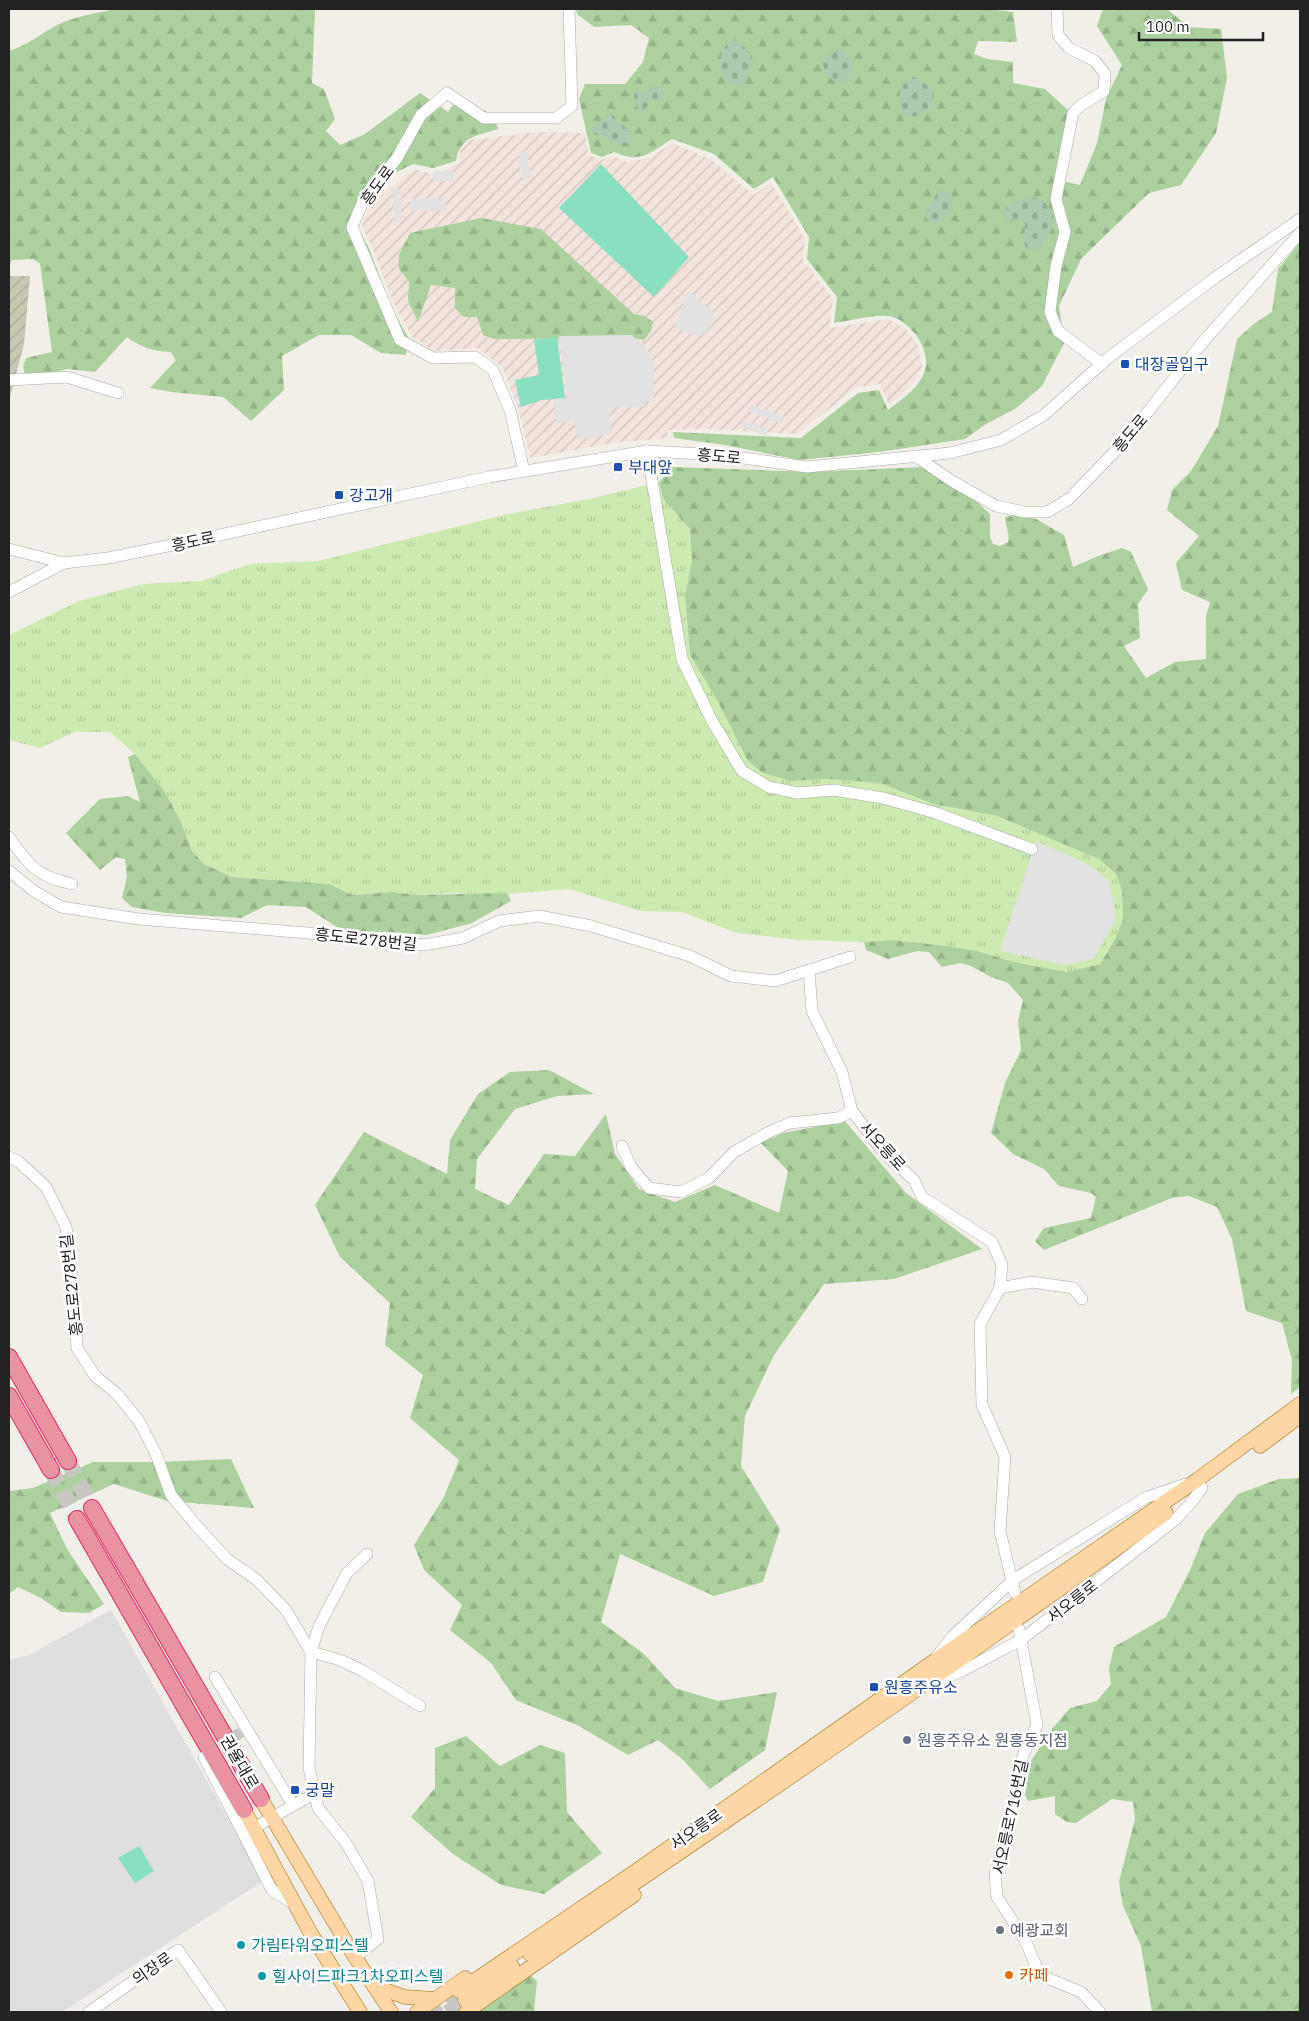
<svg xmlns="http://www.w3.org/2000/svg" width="1309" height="2021" font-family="'IBM Plex Sans','Noto Sans KR',sans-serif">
<defs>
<pattern id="military-furrows" width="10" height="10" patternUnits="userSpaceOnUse" patternTransform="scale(1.25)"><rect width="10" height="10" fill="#f3e3dd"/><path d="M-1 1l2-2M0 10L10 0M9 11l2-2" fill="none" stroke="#d0c2bd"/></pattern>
<pattern id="construction-furrows" width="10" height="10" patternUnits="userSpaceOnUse" patternTransform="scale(1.25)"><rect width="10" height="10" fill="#c7c7b4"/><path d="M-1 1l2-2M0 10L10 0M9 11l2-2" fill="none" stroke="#abab9a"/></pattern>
<pattern id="grass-tufts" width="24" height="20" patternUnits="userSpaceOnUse" patternTransform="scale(1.25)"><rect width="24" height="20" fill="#cdebb0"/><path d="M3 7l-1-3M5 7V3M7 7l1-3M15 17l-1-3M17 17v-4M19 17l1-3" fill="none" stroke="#b0c997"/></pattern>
<pattern id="forest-firs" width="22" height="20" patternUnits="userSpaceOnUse" patternTransform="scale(1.25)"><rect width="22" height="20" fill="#add19e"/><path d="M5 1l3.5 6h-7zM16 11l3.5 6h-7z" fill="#95b388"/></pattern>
<pattern id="cemetery-stones" width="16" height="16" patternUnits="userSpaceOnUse" patternTransform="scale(1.25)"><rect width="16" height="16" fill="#aacbaf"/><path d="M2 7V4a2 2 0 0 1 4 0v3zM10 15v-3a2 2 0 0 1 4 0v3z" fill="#92ae96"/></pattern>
</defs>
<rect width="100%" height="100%" fill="#f2efe9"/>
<path fill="#e0dfdf" d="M111,1610L263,1881L62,2012H9V1660L29,1655Z"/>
<path fill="url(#military-furrows)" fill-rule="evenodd" d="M538,132L585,133L589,155L601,160L613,156L626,162L650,158L672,143L710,159L754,195L771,182L805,239L803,260L833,299L830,328L888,319L906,329L918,346L922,368L912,385L889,405L880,384L857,387L797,434L706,429L667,430L669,438L613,443L530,458L518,408L502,367L478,348L434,351L412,337L395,306L371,245L362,226L371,203L414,169L435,175L460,162V151L470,140ZM399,255L645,316L644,340L634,338L483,335L477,317L455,288L431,285L418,321L408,301L409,282L399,269Z"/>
<path fill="url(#construction-furrows)" d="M10,276H30L24,344L9,401Z"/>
<path fill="url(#grass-tufts)" d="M659,482L664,500L690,529L692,561L685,596L690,655L718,702L792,781L829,779L880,783L933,804L997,816L1100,859L1116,874L1122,891L1123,919L1114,941L1100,964L1067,972L1014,962L977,951L892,940L864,942L799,940L737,933L682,912L641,911L569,889L508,894L447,893L415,895L393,892L352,895L329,884L232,877L204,864L192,851L181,822L165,792L135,754L110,732H74L40,748L9,740V635L79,601L143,584L201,581L250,564L318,561L508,514L589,499Z"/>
<g fill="url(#forest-firs)">
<path d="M115,9H315L312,83L324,89L335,119L326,131L340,145L365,134L420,93L448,112L453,105L462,104L471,112L485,110L495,119L498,129C477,136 460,136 456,161L433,168L413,164L389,176L369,200L358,229L369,248L391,307L408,337L406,355L381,353L351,335H319L282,356L284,390L251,421L223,397L171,392L150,388L176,360L171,352C152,351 142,348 127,337L95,372L67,369L33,377L25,375L23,366L26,358L52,352L40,264L33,259L12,260L9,267V51C28,45 43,32 61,23C78,16 97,13 115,9Z"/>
<path d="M576,9H989L1013,12L1017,42L978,41L974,54L987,59L1013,62V83L1045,89L1069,111L1062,181L1080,185L1097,143L1106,99L1122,65L1097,26L1103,9H1167L1189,27L1221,29L1227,78L1216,133L1181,185L1149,193L1081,259L1059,306L1064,343L1042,386L1015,409L986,424L965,439L879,452L800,460L725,445L674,438L673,432L801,438L858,393L879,390L888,410C915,390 941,371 916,335C910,327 899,317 888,316C875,314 848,321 834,323L837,297L807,259L809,237L773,177L754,189L714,154L672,139C650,153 640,164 614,152L602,157L591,153L579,99L585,84H625L643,62L649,38L631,25L594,27L577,14Z"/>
<path d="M481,218L541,229L634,314L645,316L653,322L651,331L644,340L634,338L494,339L483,335L477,317H463L455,308V288L431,285L418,322L408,301L409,282L399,269V255L410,233Z"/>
<path d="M1300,242V1387L1291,1394L1292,1360L1282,1323L1246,1311L1232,1239L1217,1207L1189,1196L1172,1198L1044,1250L1035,1241L1044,1228L1091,1218L1096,1197L1091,1193L1059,1186L1044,1169L1013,1154L991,1133L1005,1083L1021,1050L1018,1021L1023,1000L1008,983L991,977L971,966L960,963L942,967L929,952L917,951L888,959L866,950L864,942L892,940L946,946L977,951L1014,962L1067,972L1100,964L1114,941L1123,919L1122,891L1116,874L1099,859L997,816L933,804L880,783L829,779L792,781L763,773L748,761L718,702L690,655L685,596L692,561L690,529L664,500L659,482L673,467L811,472L922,467L974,499L990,514V537L993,544L1000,546L1008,542C1010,535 1006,527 1005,517L1018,514L1036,519L1064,535L1073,567L1098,556L1122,548L1131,552L1148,589L1138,604L1140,638L1124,646L1146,678L1175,662L1206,659V616L1210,602L1182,590L1176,563L1199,536L1167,510L1172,490L1191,471L1218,426L1237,339L1255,323L1272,312L1278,269Z"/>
<path d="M135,754L165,792L181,822L192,851L204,864L232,877L329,884L352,895L393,892L415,895L499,893L508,894L511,901L472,923L427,935L390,932L343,931L306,907L267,905L241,918L165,913L132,907L122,898L127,877L125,859L116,857L100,870L66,833L100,799L128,796L140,802L128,757Z"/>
<path d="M549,1070L594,1094L557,1096L515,1109L477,1159L475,1189L509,1205L544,1154L575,1156L606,1114L615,1154L639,1189L675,1202L715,1185L779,1213L788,1171L761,1143L783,1133L845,1121L906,1193L982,1249L894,1279L824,1284L774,1355L745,1416L741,1466L780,1529L763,1582L714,1596L620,1554L601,1622L644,1654L675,1688L718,1701L777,1692L765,1750L710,1789L682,1759L658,1740L628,1755L579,1726L516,1700L491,1663L450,1630L462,1605L424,1570L414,1545L444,1497L459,1460L410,1418L423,1375L385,1345L390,1303L340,1257L315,1205L364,1132L447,1174L450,1140L478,1094L510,1072Z"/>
<path d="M231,1459L254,1508L167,1501L114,1484L50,1513L67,1549L104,1604L89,1613L61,1612L41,1598L18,1587L9,1594V1491L33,1488L93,1462H159Z"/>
<path d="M1300,1478V2012H1152L1141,1946L1123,1906L1119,1882L1135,1819L1133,1802L1112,1799L1076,1823L1067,1822L1055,1814V1796L1028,1801L1025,1795L1031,1761L1052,1729L1070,1708L1097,1701L1111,1684L1109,1668L1114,1647L1166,1617L1191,1568L1205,1533L1238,1494L1279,1479Z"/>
<path d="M466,1736L500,1766L540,1745L565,1753L567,1812L602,1853L544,1894L501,1885L453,1854L411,1817L435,1788V1748Z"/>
<path d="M529,1974L537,1981L534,2012H475Z"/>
</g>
<g fill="url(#cemetery-stones)">
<path d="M733,40C739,41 748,49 750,55C753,63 749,84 739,86C719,90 713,48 733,40Z"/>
<path d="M842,49L853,63V70L845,82L834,81L825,74L823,61L831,52Z"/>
<path d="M912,76L933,89C938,108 920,120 903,116C898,95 896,91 912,76Z"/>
<path d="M654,85L661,86L664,94L661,101L658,102L651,97L649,98L648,105L644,112L639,110L634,99V94L641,90L645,92Z"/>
<path d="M612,112C614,116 617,121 620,123C628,129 632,131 631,141L625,146L615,145L609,139L594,134L591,129Z"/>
<path d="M939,190C976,190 930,247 925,212Z"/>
<path d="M1029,197C1039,198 1044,200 1049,208C1062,224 1046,235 1039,249L1033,251L1026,248L1024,243L1025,220L1019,219L1004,222L1002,215C1007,203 1017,200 1029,197Z"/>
</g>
<g fill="#88e0be">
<path d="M601,164L689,257L654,297L559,208Z"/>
<path d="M557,337L565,398L542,400L521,407L515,380L539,375L534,340Z"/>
<path d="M139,1846L154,1871L135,1883L118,1858Z"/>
</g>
<g fill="#e2e2e2">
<path d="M527,151L531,178L522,180L518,152Z"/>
<rect x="433" y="171" width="20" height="10"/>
<path d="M393,189H401L402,221L394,222Z"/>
<path d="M445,198V210L410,211V199Z"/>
<path d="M689,291L714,313V318L708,330L701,336H697L674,327Z"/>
<path d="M632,335L647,350L654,364L653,401L646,402L645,406L624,408L621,406L609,409L611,434L578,440L574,421L556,424L554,400L567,398L559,336Z"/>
<path d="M750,404L784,417L781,424L748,411Z"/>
<path d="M742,420L769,429L766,436L740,426Z"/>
<path d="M1036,841L1091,866L1110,882L1116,919L1094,958L1066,965L1000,951Z"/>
</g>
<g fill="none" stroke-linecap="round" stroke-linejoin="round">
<path stroke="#c8c6c1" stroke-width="11" stroke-dasharray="11 5.5" stroke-linecap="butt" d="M208,1755L241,1732"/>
<g stroke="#c8c6c1" stroke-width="14" stroke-dasharray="14 7" stroke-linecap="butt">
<path d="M428,2012L459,1991"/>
<path d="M447,2012L465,2000"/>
</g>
<g stroke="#c8c6c1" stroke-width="16" stroke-dasharray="16 8" stroke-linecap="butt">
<path d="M68,1461L92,1508"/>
<path d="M51,1470L77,1519"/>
</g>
<g stroke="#a9a9a9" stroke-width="12">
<g id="minor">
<path d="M1057,9L1058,35L1069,48L1095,61L1105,74L1104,91L1080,106L1073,113L1056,199L1065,232L1056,266L1050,312L1058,331L1102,364"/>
<path d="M9,380L67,377L118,393"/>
<path d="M647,451L682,659L712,721L742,771L769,787L798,793L833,790L883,798L936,813L1032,849"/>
<path d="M915,456L952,481L996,506L1024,512H1047L1069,499L1125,441L1202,343L1300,233"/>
<path d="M524,471L510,410L493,370L475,357L433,358L400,340L352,227L365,197L397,158L421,115L447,93L484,118H556L572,106L569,9"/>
<path d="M9,549L64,563L108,558L192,541L489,477L647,451L722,455L807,467L950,453L1001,440L1044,415L1108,358L1216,277L1300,219"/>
<path d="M9,592L64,563"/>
<path d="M9,837C29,865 36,876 72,884"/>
<path d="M9,871L34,891L61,907L139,919L307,933L424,945L463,938L499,921L539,916L591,926L690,956L731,976L775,981L850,957"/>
<path d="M809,970L812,1011L842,1072L852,1111L885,1154L914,1180L922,1197L992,1242L1002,1265L1000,1288L980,1324L982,1405L1005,1457L1000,1531L1015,1593"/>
<path d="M622,1146L631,1167L649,1188L681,1192L709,1178L734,1152L769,1132L790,1123L838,1118L852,1111"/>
<path d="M9,1157L19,1162L46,1187L66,1227L71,1262L77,1348L95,1376L117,1394L139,1421L156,1454L171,1495L195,1524L227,1559L257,1580L286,1610L311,1652L340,1660L363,1671L420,1706"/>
<path d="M1000,1288L1032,1282L1073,1288L1082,1299"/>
<path d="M1019,1629L1037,1725L1024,1753L1017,1774L1009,1833L995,1874L997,1897L1025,1940L1040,1975L1081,1992L1100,2012"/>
<path d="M937,1656L953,1636L1013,1580L1145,1498L1186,1484"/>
<path d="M215,1677L293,1805"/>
<path d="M933,1682L962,1671L1021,1640L1175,1520L1190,1504L1202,1488"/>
<path d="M208,1755L204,1757L272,1890L294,1904"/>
<path d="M254,1828L315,1793"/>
<path d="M355,1957L378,1939L368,1881L346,1843L318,1808L309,1768L311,1652L319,1626L347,1573L367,1554"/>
<path d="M89,2012L178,1950L221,2012"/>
</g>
</g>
<g stroke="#a06b00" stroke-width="15">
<g id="major">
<path d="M1260,1446L1300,1416"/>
<path d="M261,1799L355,1957L391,2012"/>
<path d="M244,1810L310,1932L360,2012"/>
<path d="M530,1954C744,1810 957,1664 1166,1513"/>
<path d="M374,1986L405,1997L434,1999"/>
<path d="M459,1991L633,1873L930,1664L1197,1480L1300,1404"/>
<path d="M465,2000L512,1966"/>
<path d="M417,2012L465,1978"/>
<path d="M466,2012L634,1895"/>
</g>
</g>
<g stroke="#dc2a67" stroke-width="18">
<g id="highway">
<path d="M9,1357L68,1461"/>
<path d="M9,1396L51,1470"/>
<path d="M92,1508L261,1799"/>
<path d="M77,1519L244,1810"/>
</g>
</g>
<use href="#minor" stroke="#fff" stroke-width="11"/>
<use href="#major" stroke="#fcd6a4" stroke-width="14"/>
<use href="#highway" stroke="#e892a2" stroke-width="16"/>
</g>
<g fill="#1a4fb4" stroke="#fff" stroke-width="2">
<rect x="1120" y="359" width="10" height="10" rx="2.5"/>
<rect x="613" y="462" width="10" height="10" rx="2.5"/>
<rect x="334" y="490" width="10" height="10" rx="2.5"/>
<rect x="869" y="1682" width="10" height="10" rx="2.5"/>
<rect x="290" y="1785" width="10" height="10" rx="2.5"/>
</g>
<circle fill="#5c6f8a" stroke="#fff" stroke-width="2" cx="907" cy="1740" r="5"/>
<circle fill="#6b7280" stroke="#fff" stroke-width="2" cx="1000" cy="1930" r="5"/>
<g fill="#0f9aa8" stroke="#fff" stroke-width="2">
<circle cx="241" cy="1945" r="5"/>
<circle cx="262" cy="1976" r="5"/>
</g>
<circle fill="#e8710a" stroke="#fff" stroke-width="2" cx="1009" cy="1975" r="5"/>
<g text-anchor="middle" stroke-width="5" stroke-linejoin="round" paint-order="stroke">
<g font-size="16" fill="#222" stroke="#fff">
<text transform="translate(377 185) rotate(-54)" y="6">흥도로</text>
<text transform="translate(1130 433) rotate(-50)" y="6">흥도로</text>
<text transform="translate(719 456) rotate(5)" y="6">흥도로</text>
<text transform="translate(193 541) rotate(-12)" y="6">흥도로</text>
<text transform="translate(366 939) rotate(6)" y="6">흥도로278번길</text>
<text transform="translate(883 1146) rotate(48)" y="6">서오릉로</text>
<text transform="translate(71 1285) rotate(-96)" y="6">흥도로278번길</text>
<text transform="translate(1072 1601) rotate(-38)" y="6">서오릉로</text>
<text transform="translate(240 1762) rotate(60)" y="6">권율대로</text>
<text transform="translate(1010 1817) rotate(-78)" y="6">서오릉로716번길</text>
<text transform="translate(696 1829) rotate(-35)" y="6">서오릉로</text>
<text transform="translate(152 1968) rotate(-35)" y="6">의장로</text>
</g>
<g font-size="16" fill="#164399" stroke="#fff" text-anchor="start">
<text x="1135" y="370">대장골입구</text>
<text x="628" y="473">부대앞</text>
<text x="349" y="501">강고개</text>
<text x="884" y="1693">원흥주유소</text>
<text x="305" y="1796">궁말</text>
</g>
<g font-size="16" fill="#4e5e75" stroke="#fff" text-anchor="start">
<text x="917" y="1746">원흥주유소 원흥동지점</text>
</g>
<g font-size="16" fill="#5b616d" stroke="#fff" text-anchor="start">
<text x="1010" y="1936">예광교회</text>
</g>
<g font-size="16" fill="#0d838f" stroke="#fff" text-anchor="start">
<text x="251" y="1951">가림타워오피스텔</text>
<text x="272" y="1982">힐사이드파크1차오피스텔</text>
</g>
<g font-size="16" fill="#c56008" stroke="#fff" text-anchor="start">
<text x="1019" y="1981">카페</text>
</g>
</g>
<rect width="1309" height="2021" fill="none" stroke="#222222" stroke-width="20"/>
<path d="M1139 32v8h124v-8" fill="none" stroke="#222222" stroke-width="2.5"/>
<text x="1146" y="32" font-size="15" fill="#222222" stroke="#ffffff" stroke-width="4" paint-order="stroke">100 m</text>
</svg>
